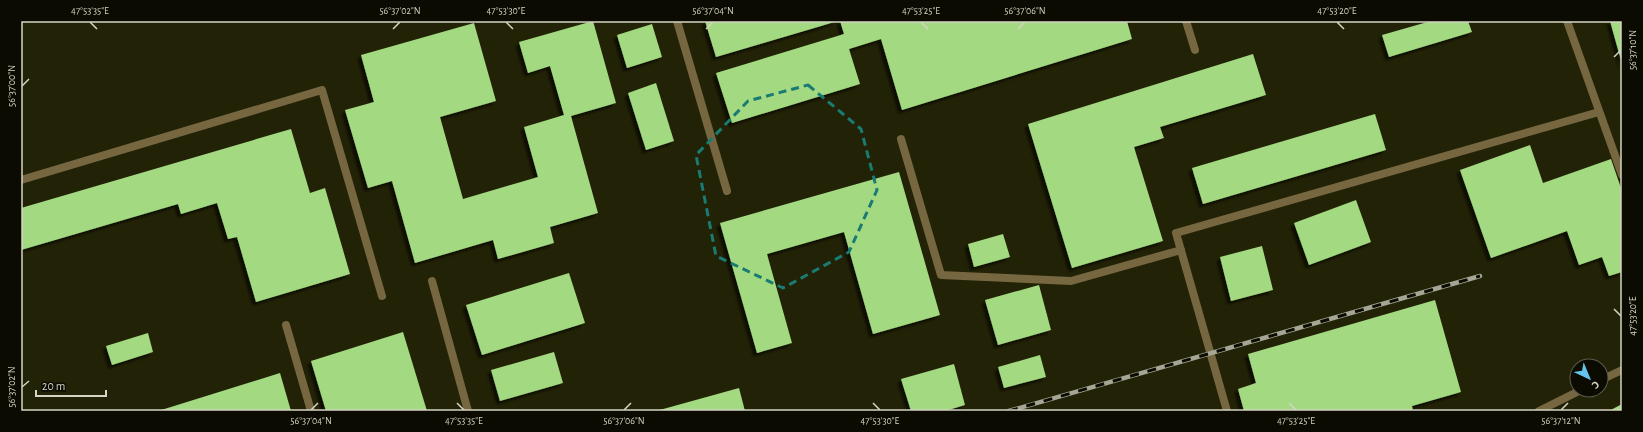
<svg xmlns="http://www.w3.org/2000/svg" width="1643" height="432" font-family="'Alegreya Sans',sans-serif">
<defs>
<filter id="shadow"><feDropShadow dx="-3.5" dy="3.5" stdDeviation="1" flood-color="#0009"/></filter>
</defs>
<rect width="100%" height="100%" fill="#222206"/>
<g fill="#a3d981" filter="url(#shadow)">
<path d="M593,21L616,103L571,116L598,213L550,227L554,243L498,259L493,240L415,263L392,181L368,188L345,110L374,102L361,55L474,23L496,101L440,117L463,199L538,177L524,127L564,115L550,66L528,73L519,42Z"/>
<path d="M705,21H838L716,57Z"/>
<path d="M840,21H1127L1132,39L902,110L881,39L849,49L860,84L732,123L716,73L844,34Z"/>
<path d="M1431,21H1468L1472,32L1389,57L1382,35Z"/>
<path d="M1610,21H1622V64Z"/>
<path d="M652,24L662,57L627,68L617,35Z"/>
<path d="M1253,54L1266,95L1160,127L1164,138L1134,147L1163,241L1072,268L1028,124Z"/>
<path d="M656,83L674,141L646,150L628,93Z"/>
<path d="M1375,114L1386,150L1203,204L1192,168Z"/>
<path d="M291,129L310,193L325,188L350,274L256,302L237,237L228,239L217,203L181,214L178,204L21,250V208Z"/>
<path d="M1530,145L1543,183L1611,159L1622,191V272L1609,276L1602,257L1579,265L1567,231L1491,258L1460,170Z"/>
<path d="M899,172L940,315L873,334L844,232L767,254L792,343L757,353L720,223Z"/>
<path d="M1356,200L1371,242L1309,265L1294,223Z"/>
<path d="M1003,234L1010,257L974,267L968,244Z"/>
<path d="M1262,246L1273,290L1231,301L1220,257Z"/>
<path d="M569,273L585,323L482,355L466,305Z"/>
<path d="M1039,285L1051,330L998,345L985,300Z"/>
<path d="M1435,300L1461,392L1412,406L1413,411H1244L1238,389L1256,383L1248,354Z"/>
<path d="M403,332L427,411H326L311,361Z"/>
<path d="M148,333L153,352L112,365L106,346Z"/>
<path d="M554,352L563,383L500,401L491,370Z"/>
<path d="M1040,355L1046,377L1004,388L998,367Z"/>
<path d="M954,364L965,405L945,411H911L901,379Z"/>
<path d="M280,373L291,411H158Z"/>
<path d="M739,388L745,411H656Z"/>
<path d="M1622,404V411H1609Z"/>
</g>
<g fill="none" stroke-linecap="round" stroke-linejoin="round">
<g stroke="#776741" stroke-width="8">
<path d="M677,21L727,191"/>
<path d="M1186,21L1195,50"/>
<path d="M1567,21L1622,175"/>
<path d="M901,139L941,275L1071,281L1181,250"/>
<path d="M21,180L322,90L382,296"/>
<path d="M432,281L468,411"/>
<path d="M286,325L311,411"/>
<path d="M1601,380L1622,370"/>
<path d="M1227,411L1176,233L1599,112"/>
<path d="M1539,411L1581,390"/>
</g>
<g stroke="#a5a693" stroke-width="4.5">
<path id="rail" d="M1009,411L1480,276"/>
</g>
<use href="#rail" stroke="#0b0b02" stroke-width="3" stroke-dasharray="9" stroke-linecap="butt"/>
</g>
<path fill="none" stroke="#197b72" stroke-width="3" stroke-dasharray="8 5" stroke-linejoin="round" d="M808,85L861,129L877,190L849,252L783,288L716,256L696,155L748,101Z"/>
<path fill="none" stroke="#d4d5c5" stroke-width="1.5" d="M90,22L97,29M506,22L513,29M921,22L928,29M1337,22L1344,29M393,29L400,22M706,29L713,22M1018,29L1025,22M1614,57L1621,50M22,86L29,79M1614,309L1621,316M22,387L29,381M457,403L464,410M873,403L880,410M1289,403L1296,410M311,410L318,403M624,410L631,403M1561,410L1568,403"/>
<rect width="1643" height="432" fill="none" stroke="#0b0b02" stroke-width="44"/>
<g transform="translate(1589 378) rotate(136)"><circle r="19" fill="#0b0b02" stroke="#5b5c50"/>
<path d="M0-3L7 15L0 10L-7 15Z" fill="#65c5ee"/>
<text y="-6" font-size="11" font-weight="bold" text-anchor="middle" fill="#d4d5c5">С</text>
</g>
<path d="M36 390v6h70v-6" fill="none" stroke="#d4d5c5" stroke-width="2"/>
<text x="42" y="390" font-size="12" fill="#d4d5c5" stroke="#0b0b02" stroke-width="3" paint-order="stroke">20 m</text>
<rect x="22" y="22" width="1599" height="388" fill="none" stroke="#d4d5c5" stroke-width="1.5"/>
<g font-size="10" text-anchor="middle" fill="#d4d5c5">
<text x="90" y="14">47°53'35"E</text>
<text x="400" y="14">56°37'02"N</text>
<text x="506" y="14">47°53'30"E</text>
<text x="713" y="14">56°37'04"N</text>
<text x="921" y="14">47°53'25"E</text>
<text x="1025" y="14">56°37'06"N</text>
<text x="1337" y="14">47°53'20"E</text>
<text transform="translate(1632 50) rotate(-90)" y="4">56°37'10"N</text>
<text transform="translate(11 86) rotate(-90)" y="4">56°37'00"N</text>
<text transform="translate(1632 316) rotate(-90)" y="4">47°53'20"E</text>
<text transform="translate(11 387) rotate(-90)" y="4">56°37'02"N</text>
<text x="311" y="424">56°37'04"N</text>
<text x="464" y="424">47°53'35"E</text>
<text x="624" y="424">56°37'06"N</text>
<text x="880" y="424">47°53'30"E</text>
<text x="1296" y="424">47°53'25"E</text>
<text x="1561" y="424">56°37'12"N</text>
</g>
</svg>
